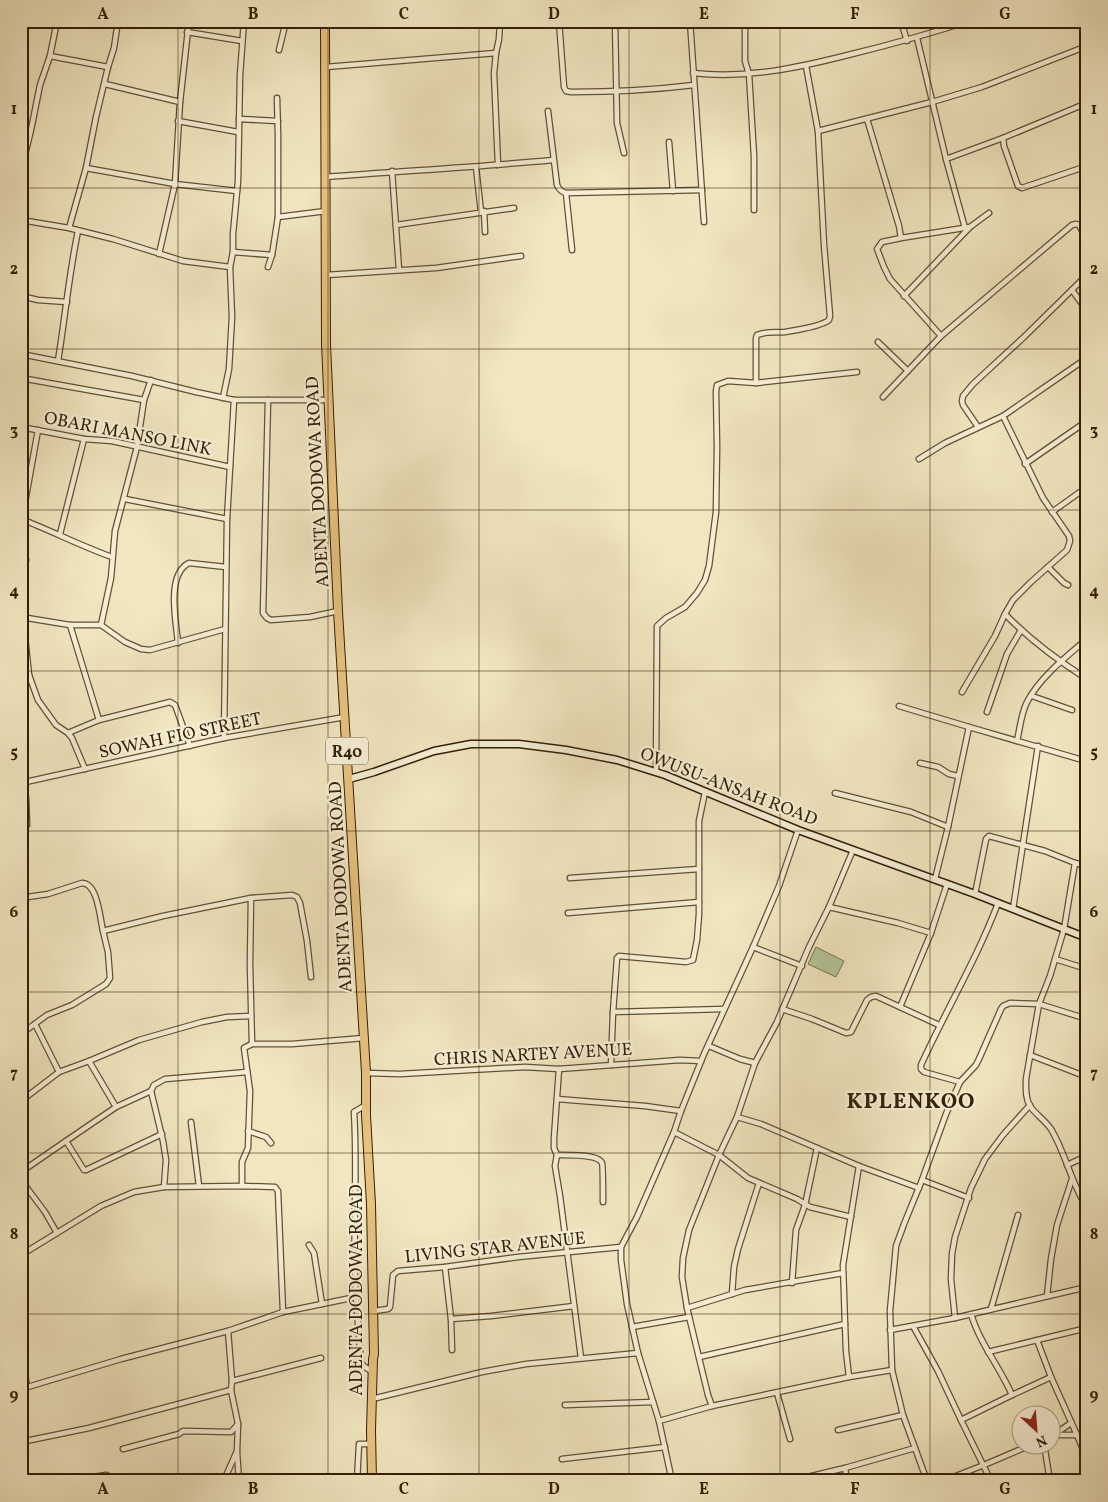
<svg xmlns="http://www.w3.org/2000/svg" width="1108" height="1502" font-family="Vollkorn,serif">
<rect width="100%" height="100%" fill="#f1e6c0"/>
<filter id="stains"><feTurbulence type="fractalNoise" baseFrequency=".004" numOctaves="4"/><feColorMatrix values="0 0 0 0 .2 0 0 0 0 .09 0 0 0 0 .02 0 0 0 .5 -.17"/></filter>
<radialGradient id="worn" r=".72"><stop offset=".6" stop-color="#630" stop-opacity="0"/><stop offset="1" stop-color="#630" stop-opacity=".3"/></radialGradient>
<path fill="#b4c697" stroke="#74724e" d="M816,947L844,961L836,977L808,964Z"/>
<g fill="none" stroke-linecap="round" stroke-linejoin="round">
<g stroke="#625134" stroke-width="7">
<g id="street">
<path d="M559,21L564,87L566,91L571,92C612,92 653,90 694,85"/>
<path d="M615,21L617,123L624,153"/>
<path d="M690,21L704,222"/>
<path d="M745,21V61L749,74L754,156V210"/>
<path d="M901,21L907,41"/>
<path d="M745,25L763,21"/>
<path d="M187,32L242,41"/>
<path d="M917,38L946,159L965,228"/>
<path d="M279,50L286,21"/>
<path d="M496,53L499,39L500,21"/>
<path d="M50,56L108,67"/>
<path d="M806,66L818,131L824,245L830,316L829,320C820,327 797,330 785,332C776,333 766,331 757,335L756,338V383L857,372"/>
<path d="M326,67L496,53L494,73L498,165"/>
<path d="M693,73C746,79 797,68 848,55C889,45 929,34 969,21"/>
<path d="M105,84L180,102"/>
<path d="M548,111L557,185C559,189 561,192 566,193L702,190"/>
<path d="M239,119L278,121"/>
<path d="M867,119L899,226L901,238"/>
<path d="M178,121L238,132"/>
<path d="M818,131L932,102L982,87L1087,46"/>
<path d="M1003,138L1004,146L1018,186L1022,188L1087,166"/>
<path d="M669,142L673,191"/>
<path d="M946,159L1003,138L1087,103"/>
<path d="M476,167L481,212"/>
<path d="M86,168L175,184L237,191"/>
<path d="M21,171L31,130L40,85L50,56L57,21"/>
<path d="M392,171L399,270"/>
<path d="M326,177C402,171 478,167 553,160"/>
<path d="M566,193L572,250"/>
<path d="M484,211L485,232"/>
<path d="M278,217L326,211"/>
<path d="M21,220L69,228L113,239L183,261L230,267"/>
<path d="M396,225L514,208"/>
<path d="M69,228L86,168L96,117L108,67L114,48L118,21"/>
<path d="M233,252L272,255"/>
<path d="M159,254L175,184L180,102L189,21"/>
<path d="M268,267L272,255L278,217V135L277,98"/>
<path d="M326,275L436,268L521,256"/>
<path d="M1072,290L1087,311"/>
<path d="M21,296L38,300L67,302"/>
<path d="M904,296L970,227L989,213"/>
<path d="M941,336L890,279L884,267L877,249L882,242L901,238L970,227"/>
<path d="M878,342L908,371"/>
<path d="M21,354L132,376L196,392L234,400H328"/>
<path d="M58,361C65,318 69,274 78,231"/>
<path d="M21,378L144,400"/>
<path d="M883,397L941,336L1072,225L1076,224L1079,225L1087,240"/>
<path d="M223,398L229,369L232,317L230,267L233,252V234L238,181L240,75L244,21"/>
<path d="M268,400L263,613L267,618L271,620L310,617L338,611"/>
<path d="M21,427L84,439L112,441L230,467"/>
<path d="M978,427L963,405L962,401L963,396L973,384L1024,337L1087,275"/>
<path d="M919,459L945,443L1003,416L1087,358"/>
<path d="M1025,464L1087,421"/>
<path d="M125,499L227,519"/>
<path d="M1052,512L1087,487"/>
<path d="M21,519C52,531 81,546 112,557"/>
<path d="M22,519L38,430"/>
<path d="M60,534L84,439"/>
<path d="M21,559L26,560"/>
<path d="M1048,567L1064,583L1068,585"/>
<path d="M1005,614C1029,639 1057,660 1087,679"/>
<path d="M21,617L70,625H101L125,642L141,649L150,650L225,629"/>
<path d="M70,625L99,720"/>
<path d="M101,625L111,578L115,531L137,447L144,400L151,380"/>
<path d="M178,643C176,621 166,574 189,563L226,567"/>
<path d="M29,675L38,700L56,725L68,733L72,738L85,769"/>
<path d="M21,676L29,675L23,618"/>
<path d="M962,692L995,636L1005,614L1013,600L1031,582L1067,550L1070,541L1069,536L1043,498L1003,416"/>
<path d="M1032,696L1072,710"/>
<path d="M899,706L969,727L1086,761"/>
<path d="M987,712L1007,654L1021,630"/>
<path d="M68,733L99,720L170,702L175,705L190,746"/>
<path d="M224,738L227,519L234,400"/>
<path d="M1017,741C1020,728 1021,714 1027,702C1040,677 1066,657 1087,639"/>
<path d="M920,763L938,767L949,774L958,776"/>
<path d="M656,772L657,626L666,618L685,607L697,593L705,580L709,566L716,512L717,447L716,391L717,385L728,381L756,383"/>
<path d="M21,783L224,738L345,717"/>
<path d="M22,783L26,798L27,825"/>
<path d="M835,793L911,812L948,827"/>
<path d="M1075,863L1087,866"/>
<path d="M570,878L699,869"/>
<path d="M935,879L948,827L969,727"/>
<path d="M975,894L986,839L989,836L1045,851L1075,863L1064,929L1050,976L1039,1004L1026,1079C1026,1088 1025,1098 1030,1106C1035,1114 1045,1120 1051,1129C1066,1154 1071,1183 1087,1208"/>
<path d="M21,898L48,894L82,883C98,883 100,919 103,931"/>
<path d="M251,898L250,964L252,1044H292L364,1038"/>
<path d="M829,907L898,923L931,933"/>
<path d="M1013,909L1038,746"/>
<path d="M568,913L699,902"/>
<path d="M753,947L779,886L798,830"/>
<path d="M1055,959L1087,969"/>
<path d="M900,1007L931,933L947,884"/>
<path d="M782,1009L812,1019L846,1033L851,1032L867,1000L871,997L876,996L939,1025"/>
<path d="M613,1012L617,958L619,956L686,962L693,960L697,940L699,914V821L705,792"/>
<path d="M35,1024L59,1072"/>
<path d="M21,1034L47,1015L72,1005L106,984L110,978L108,952L103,931L163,916L251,898L292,895L297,897L300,903L307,941L311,977"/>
<path d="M709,1046L740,1059L755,1063"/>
<path d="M1030,1055L1087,1077"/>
<path d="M89,1061L116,1107L151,1091"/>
<path d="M611,1065L613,1012L724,1009"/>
<path d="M559,1069L554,1138V1148L557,1155L555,1166L560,1196L581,1358"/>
<path d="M366,1073L400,1074L525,1067L559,1069L680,1060L701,1061"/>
<path d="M960,1082L924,1072L921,1069V1065C946,1010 977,959 998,903"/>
<path d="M557,1099L645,1106L681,1111"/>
<path d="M21,1101L59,1072L89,1061L139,1040L202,1022L227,1017L251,1016"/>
<path d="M737,1117L761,1124L859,1166L919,1188"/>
<path d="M191,1122L199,1186"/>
<path d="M248,1131L266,1137L271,1143"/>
<path d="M674,1132L719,1155L748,1178L797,1199L810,1207L851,1217"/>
<path d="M66,1141L116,1107"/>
<path d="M557,1155C566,1155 598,1154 602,1163C603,1165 603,1196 603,1202"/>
<path d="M1067,1165L1087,1156"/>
<path d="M21,1172L66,1141L84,1170H86L162,1134"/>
<path d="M21,1180L45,1212L57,1233"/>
<path d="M922,1180L969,1198"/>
<path d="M242,1186V1162L248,1148L250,1091L244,1048L252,1044"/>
<path d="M164,1187L166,1160L163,1141L151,1091L154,1085L165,1079L247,1072"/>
<path d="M309,1245L314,1253L322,1304"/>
<path d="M21,1255L101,1206L134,1192L164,1187L242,1186L275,1187L278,1191L283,1312"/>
<path d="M445,1267L451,1319L452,1350"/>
<path d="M792,1283L796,1230L805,1205L817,1148"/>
<path d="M732,1294L734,1267L738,1249L759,1183"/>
<path d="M1047,1296L1051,1259L1057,1225L1072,1179"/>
<path d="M356,1297L361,1363L365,1367L373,1372"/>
<path d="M687,1308L745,1290L843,1273"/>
<path d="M991,1309L1018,1215"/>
<path d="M374,1311L388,1309L390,1307L393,1275L398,1271L445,1267L518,1257L621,1247"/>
<path d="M955,1318L951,1279L952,1254L955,1237L971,1188L985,1159L1003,1135L1030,1105"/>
<path d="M451,1319L491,1316L574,1306"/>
<path d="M845,1324L846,1351L849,1377"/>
<path d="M913,1326L938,1371L961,1420L1012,1395C1000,1367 980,1344 971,1314"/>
<path d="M632,1327L689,1317"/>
<path d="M890,1330L955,1318L1087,1287"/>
<path d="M1037,1340L1051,1377L1077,1435"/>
<path d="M21,1351L27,1387"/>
<path d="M988,1352L1087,1328"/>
<path d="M699,1357L845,1324L843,1265L859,1166"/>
<path d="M232,1381L321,1358"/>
<path d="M21,1389L121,1359L228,1331L283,1312L356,1297C352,1235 358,1173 354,1112L366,1105"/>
<path d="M777,1393L790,1439"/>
<path d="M1012,1395L1051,1377"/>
<path d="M372,1399L482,1372L526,1364L638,1353"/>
<path d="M565,1405L653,1402"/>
<path d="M712,1406L708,1395L687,1308L682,1277L683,1258L689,1230L719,1155L737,1117L755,1063L777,1022L809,947L829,907L853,850"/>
<path d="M961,1420L991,1481"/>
<path d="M659,1421L712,1406L849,1377L892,1370"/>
<path d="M838,1430L903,1415"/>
<path d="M1055,1434L1071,1423"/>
<path d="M1050,1437L1054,1435H1077L1087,1459"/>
<path d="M21,1442L89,1428L231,1390"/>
<path d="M1044,1444L1050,1481"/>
<path d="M123,1449L179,1434L183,1431L231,1432L238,1424"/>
<path d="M237,1452L239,1481"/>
<path d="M562,1459L665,1447"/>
<path d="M845,1468L847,1481"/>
<path d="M225,1478L237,1451L238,1424L231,1390L232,1381L228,1331"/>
<path d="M68,1481L106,1475L108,1476L109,1481"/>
<path d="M176,1481L203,1479H239"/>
<path d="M357,1481L359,1444H371"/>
<path d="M672,1481L659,1421L638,1353L627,1304L621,1260V1247L637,1217L674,1132L681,1111L704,1054L753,947L802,966"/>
<path d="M791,1481L845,1468L915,1448"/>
<path d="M927,1481L903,1415L892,1370L890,1311L896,1246L904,1224L922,1180L946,1114L960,1082L976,1065L979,1059L1001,1009L1003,1006L1010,1003L1039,1004L1087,1019"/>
<path d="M943,1481L984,1465L1033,1444"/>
</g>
</g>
<g stroke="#331f05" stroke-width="9">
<path id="secondary" d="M349,779L374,772L434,751L471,744H519L566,750L617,760L665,775L798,830L975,894L1087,938"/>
</g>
<g stroke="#331f05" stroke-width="10">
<path id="primary" d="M325,21L326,344L338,611L366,1073V1115L371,1204L374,1354L373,1359L371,1430L372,1481"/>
</g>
<use href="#street" stroke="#f6efd6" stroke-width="4.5"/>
<use href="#secondary" stroke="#f6efd6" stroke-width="6"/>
<use href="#primary" stroke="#e8c380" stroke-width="8"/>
</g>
<path fill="none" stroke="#331f05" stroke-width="1" stroke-opacity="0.55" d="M178,21V1481M328,21V1481M479,21V1481M629,21V1481M780,21V1481M930,21V1481M21,188H1087M21,349H1087M21,510H1087M21,671H1087M21,831H1087M21,992H1087M21,1153H1087M21,1314H1087"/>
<g text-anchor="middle" stroke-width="4.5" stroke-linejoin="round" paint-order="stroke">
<rect fill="#f6efd6" stroke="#6e5d44" stroke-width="1" x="326" y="737.5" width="42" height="27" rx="4"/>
<g font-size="16" font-weight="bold" fill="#331f05">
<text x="347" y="757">R40</text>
</g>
<g font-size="18" fill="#331f05" stroke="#f6efd6">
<text transform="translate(128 433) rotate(11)" y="6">OBARI MANSO LINK</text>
<text transform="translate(317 482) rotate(-93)" y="6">ADENTA DODOWA ROAD</text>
<text transform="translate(180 735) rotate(-12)" y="6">SOWAH FIO STREET</text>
<text transform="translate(729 786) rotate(21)" y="6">OWUSU-ANSAH ROAD</text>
<text transform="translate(340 887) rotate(-93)" y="6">ADENTA DODOWA ROAD</text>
<text transform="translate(533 1054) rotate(-3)" y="6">CHRIS NARTEY AVENUE</text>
<text transform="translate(495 1247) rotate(-6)" y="6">LIVING STAR AVENUE</text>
<text transform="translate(356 1290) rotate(-90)" y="6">ADENTA DODOWA ROAD</text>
</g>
<g font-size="22" font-weight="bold" letter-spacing="1" fill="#331f05" stroke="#f6efd6">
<text x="911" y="1108">KPLENKOO</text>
</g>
</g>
<rect width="1108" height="1502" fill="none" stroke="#f1e6c0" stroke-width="55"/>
<g transform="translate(1036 1430) rotate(154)"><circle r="24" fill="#f6efd6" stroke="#a89c82"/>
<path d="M0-4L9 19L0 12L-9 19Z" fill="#8f2418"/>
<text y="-8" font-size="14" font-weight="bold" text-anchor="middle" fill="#331f05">N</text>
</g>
<rect x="28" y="28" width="1052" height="1446" fill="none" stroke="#331f05" stroke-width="2"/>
<g font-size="16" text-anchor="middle" font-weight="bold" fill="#331f05">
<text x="103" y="19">A</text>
<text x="253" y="19">B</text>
<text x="404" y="19">C</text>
<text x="554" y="19">D</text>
<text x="704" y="19">E</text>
<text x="855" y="19">F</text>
<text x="1005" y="19">G</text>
<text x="14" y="114">1</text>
<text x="1094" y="114">1</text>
<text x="14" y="274">2</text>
<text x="1094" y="274">2</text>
<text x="14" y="435">3</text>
<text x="1094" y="435">3</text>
<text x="14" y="596">4</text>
<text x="1094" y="596">4</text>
<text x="14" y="757">5</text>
<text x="1094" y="757">5</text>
<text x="14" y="917">6</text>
<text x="1094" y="917">6</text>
<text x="14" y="1078">7</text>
<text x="1094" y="1078">7</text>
<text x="14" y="1239">8</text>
<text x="1094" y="1239">8</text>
<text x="14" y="1400">9</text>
<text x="1094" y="1400">9</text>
<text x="103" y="1494">A</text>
<text x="253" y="1494">B</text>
<text x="404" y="1494">C</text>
<text x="554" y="1494">D</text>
<text x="704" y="1494">E</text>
<text x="855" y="1494">F</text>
<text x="1005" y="1494">G</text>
</g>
<rect width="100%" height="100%" filter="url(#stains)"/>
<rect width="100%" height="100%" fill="url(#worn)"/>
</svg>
